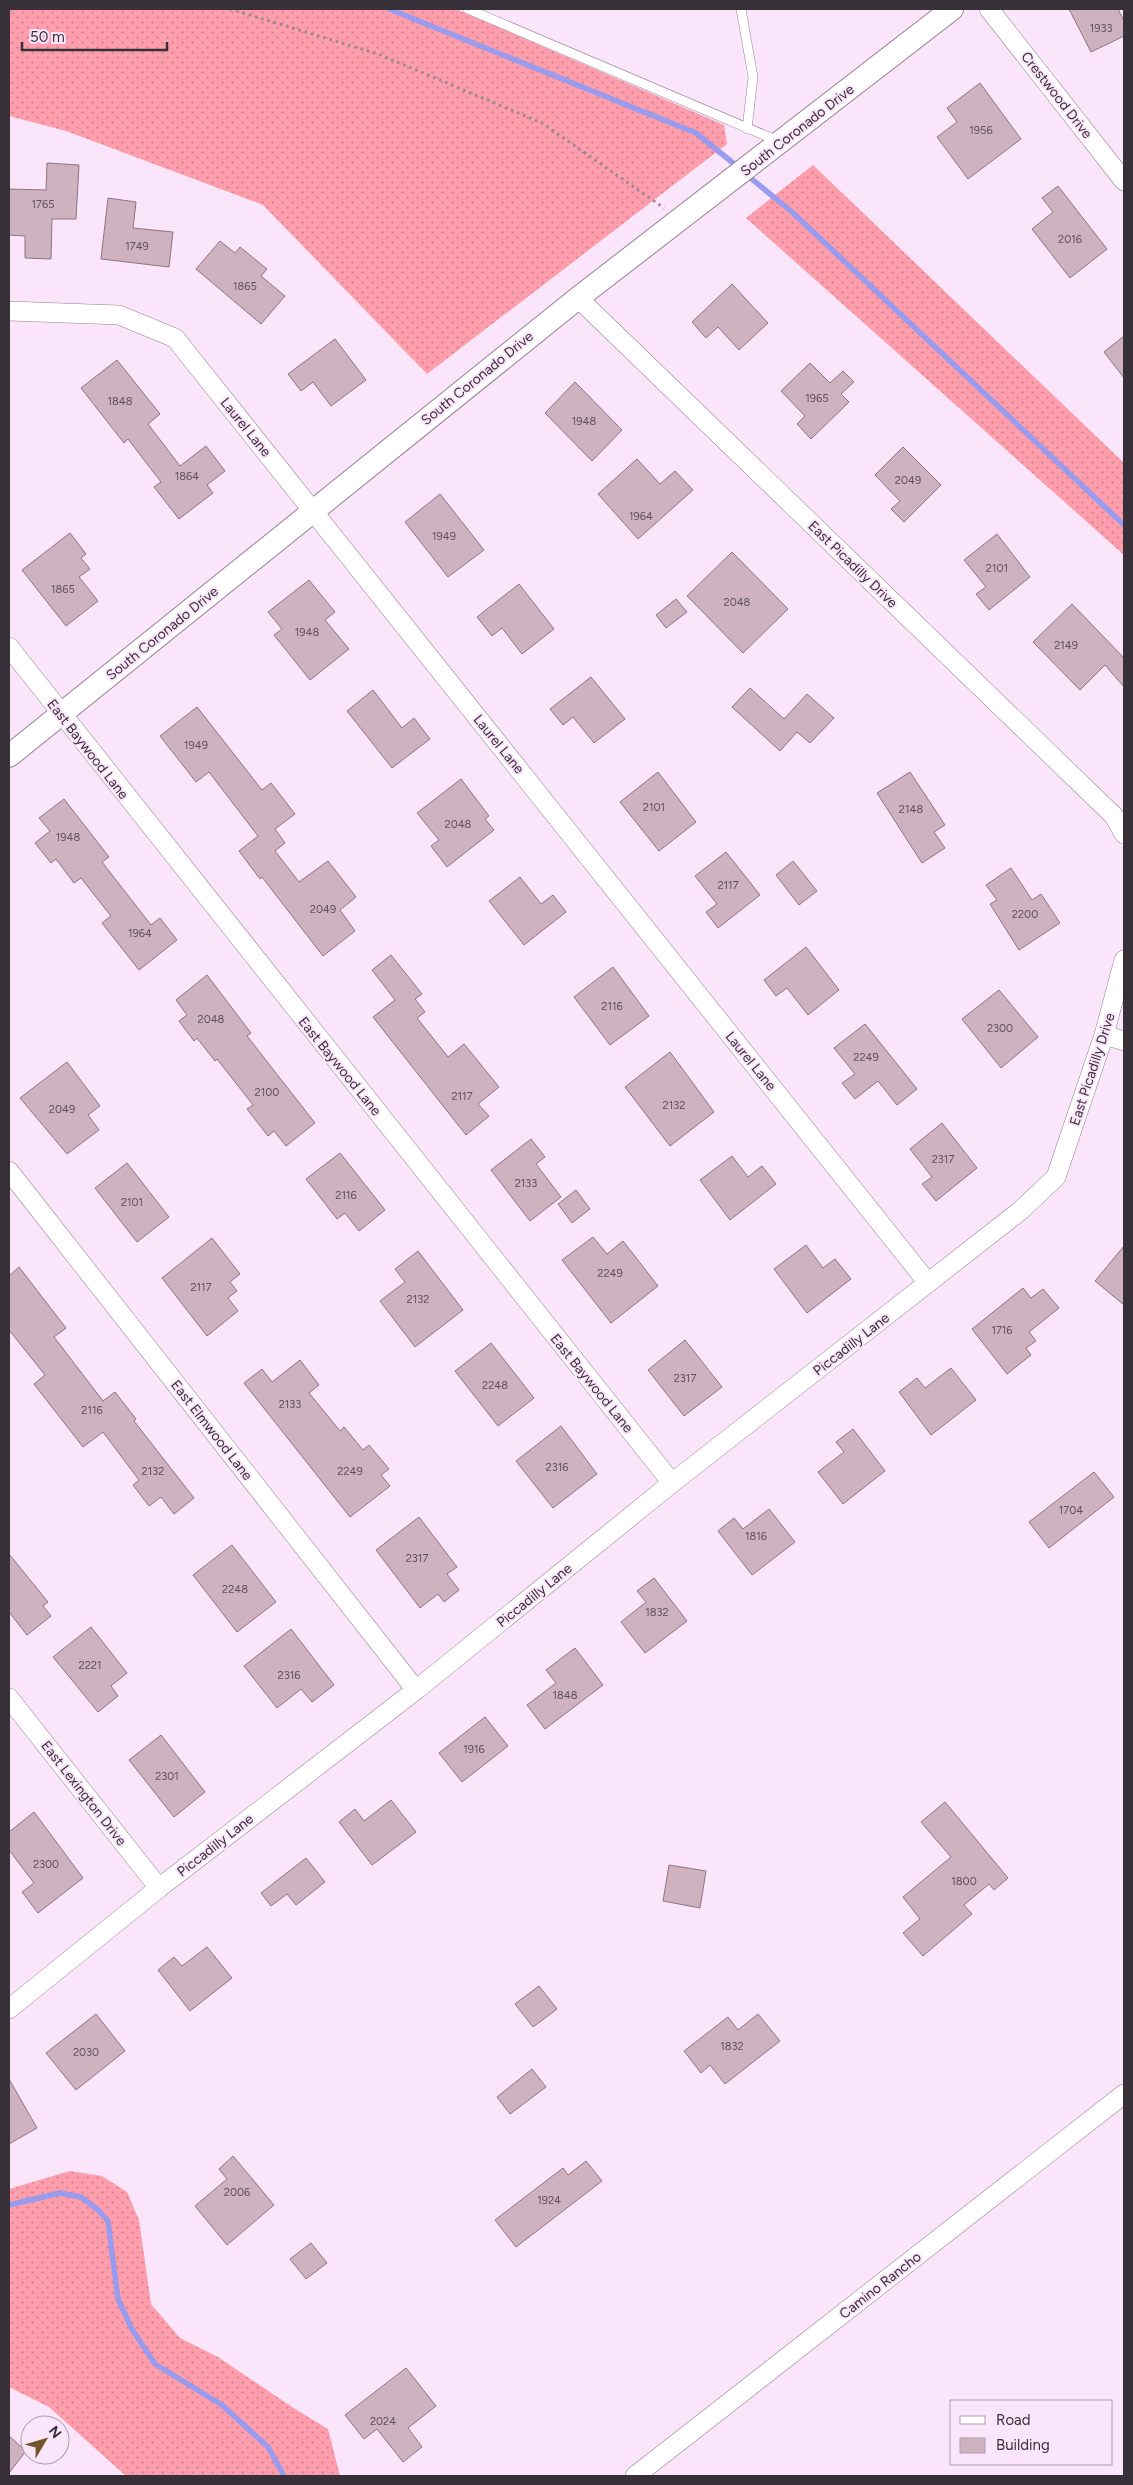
<svg xmlns="http://www.w3.org/2000/svg" width="1133" height="2485" font-family="Figtree,sans-serif">
<defs>
<pattern id="grass-dots" width="8" height="8" patternUnits="userSpaceOnUse" patternTransform="scale(1.25)"><rect width="8" height="8" fill="#fe9eac"/><path d="M2 2h.1M6 6h.1" fill="none" stroke="#cf818d" stroke-width="1.8" stroke-linecap="round"/></pattern>
</defs>
<rect width="100%" height="100%" fill="#fbe5fb"/>
<g fill="url(#grass-dots)">
<path d="M9,9H456L724,125L727,144L427,374L263,205L66,131L9,116Z"/>
<path d="M813,165L1124,463V555L746,218Z"/>
<path d="M70,2171L102,2176L127,2192L139,2220L151,2304L180,2338L218,2357L292,2407L328,2429L340,2476H126L49,2407L9,2387V2189Z"/>
</g>
<g fill="none" stroke-linecap="round" stroke-linejoin="round">
<g stroke="#989bee" stroke-width="5.5">
<path d="M389,9L696,133L738,167"/>
<path d="M747,175L792,212L1124,525"/>
<path d="M9,2205L60,2193L81,2197L97,2209L108,2221L118,2299L132,2329L155,2364L222,2405L268,2447L284,2476"/>
</g>
</g>
<g fill="#cfb2bf" stroke="#8e7480">
<path d="M1069,9H1118L1124,21V36L1091,52Z"/>
<path d="M980,83L1021,139L968,179L937,137L957,122L947,108Z"/>
<path d="M47,163L79,165L76,219H52L51,259L25,258V236L9,235V189L46,190Z"/>
<path d="M1058,186L1107,249L1070,278L1032,229L1053,212L1042,198Z"/>
<path d="M108,198L136,202L133,228L173,232L169,267L101,259Z"/>
<path d="M220,241L235,253L240,247L267,269L261,276L285,296L261,324L196,269Z"/>
<path d="M732,284L768,323L739,350L718,327L706,338L692,322Z"/>
<path d="M1124,336V378L1104,352Z"/>
<path d="M335,339L366,380L331,406L313,382L301,391L288,374Z"/>
<path d="M117,360L160,414L148,424L180,466L206,446L225,471L207,485L213,493L179,519L154,487L161,482L128,439L124,443L81,388Z"/>
<path d="M810,363L830,383L843,371L854,382L841,394L849,402L811,439L797,424L805,416L781,391Z"/>
<path d="M575,382L622,430L592,461L545,413Z"/>
<path d="M903,447L941,485L904,522L891,509L900,501L875,475Z"/>
<path d="M637,459L660,484L675,471L693,490L638,539L598,494Z"/>
<path d="M440,494L484,550L448,577L405,522Z"/>
<path d="M70,533L86,554L81,558L90,569L79,577L98,601L66,626L22,570Z"/>
<path d="M997,534L1030,577L989,610L976,594L986,587L964,560Z"/>
<path d="M732,552L788,609L743,653L687,596Z"/>
<path d="M309,580L335,612L325,620L349,649L310,680L274,635L282,629L268,612Z"/>
<path d="M519,584L554,629L522,654L502,628L492,636L477,617Z"/>
<path d="M676,599L687,612L666,628L656,615Z"/>
<path d="M1072,604L1124,658V687L1105,665L1080,690L1033,642Z"/>
<path d="M591,677L625,719L594,743L573,717L563,725L550,709Z"/>
<path d="M750,688L784,719L807,694L834,718L810,743L797,732L780,751L732,707Z"/>
<path d="M373,690L402,728L414,718L430,739L392,768L347,711Z"/>
<path d="M197,707L262,790L271,783L295,814L275,829L285,843L275,851L299,882L328,861L356,897L340,910L355,931L323,956L262,877L260,879L239,851L258,836L209,772L196,782L160,736Z"/>
<path d="M658,772L696,822L659,851L620,802Z"/>
<path d="M910,772L945,825L934,832L945,848L922,863L877,793Z"/>
<path d="M461,779L489,816L485,819L494,830L447,867L431,846L439,840L417,813Z"/>
<path d="M64,799L109,857L102,862L151,925L160,918L177,940L139,970L102,923L111,916L81,878L74,883L56,859L51,863L35,843L50,831L39,818Z"/>
<path d="M726,852L760,895L718,928L706,912L717,904L695,876Z"/>
<path d="M793,861L817,891L799,905L776,875Z"/>
<path d="M1011,868L1032,900L1041,894L1060,923L1019,950L990,904L997,900L986,885Z"/>
<path d="M520,877L541,904L553,895L566,912L524,945L489,901Z"/>
<path d="M806,947L839,990L808,1015L787,988L776,996L764,980Z"/>
<path d="M391,955L422,994L415,999L425,1012L417,1018L448,1057L464,1044L499,1087L478,1104L489,1116L466,1135L373,1017L395,1000L372,970Z"/>
<path d="M613,967L649,1016L610,1045L574,997Z"/>
<path d="M207,975L251,1033L247,1036L315,1123L286,1146L274,1131L268,1136L247,1109L253,1105L217,1059L215,1061L197,1038L194,1041L179,1021L187,1015L176,1000Z"/>
<path d="M999,990L1038,1037L1001,1068L962,1019Z"/>
<path d="M865,1024L917,1089L897,1105L878,1081L855,1099L842,1083L855,1074L834,1048Z"/>
<path d="M670,1052L714,1112L670,1146L625,1087Z"/>
<path d="M67,1062L100,1106L88,1115L99,1130L67,1154L20,1098Z"/>
<path d="M942,1123L977,1168L936,1201L922,1184L932,1177L910,1149Z"/>
<path d="M531,1139L545,1157L536,1164L561,1197L530,1221L491,1170Z"/>
<path d="M340,1153L385,1210L359,1231L345,1213L337,1219L306,1179Z"/>
<path d="M732,1156L748,1177L762,1166L776,1184L730,1220L700,1180Z"/>
<path d="M127,1163L169,1217L137,1242L95,1188Z"/>
<path d="M576,1190L590,1209L572,1223L558,1204Z"/>
<path d="M593,1237L607,1254L623,1241L658,1286L611,1323L562,1260Z"/>
<path d="M212,1238L240,1274L230,1282L237,1291L228,1298L238,1311L207,1336L162,1278Z"/>
<path d="M806,1245L823,1268L835,1259L851,1279L807,1313L774,1269Z"/>
<path d="M1124,1246V1305L1095,1281Z"/>
<path d="M418,1251L463,1310L415,1347L380,1301L405,1282L395,1269Z"/>
<path d="M19,1267L66,1328L54,1337L103,1401L115,1392L136,1419L134,1421L194,1498L174,1514L161,1497L149,1506L133,1485L139,1480L103,1432L83,1447L34,1384L45,1375L9,1330V1276Z"/>
<path d="M1023,1288L1031,1298L1043,1289L1059,1308L1029,1332L1036,1341L1026,1348L1031,1355L1007,1374L972,1329Z"/>
<path d="M685,1340L722,1387L684,1416L648,1370Z"/>
<path d="M491,1343L534,1398L498,1426L455,1371Z"/>
<path d="M300,1360L319,1385L309,1393L340,1431L344,1427L363,1450L369,1445L389,1469L381,1475L390,1486L350,1517L244,1383L262,1369L272,1382Z"/>
<path d="M951,1368L976,1400L931,1435L899,1392L917,1378L925,1388Z"/>
<path d="M561,1426L597,1474L553,1508L516,1461Z"/>
<path d="M853,1429L885,1471L843,1504L818,1472L844,1452L836,1442Z"/>
<path d="M1094,1472L1114,1497L1049,1548L1029,1522Z"/>
<path d="M769,1509L795,1542L752,1575L718,1531L734,1518L743,1529Z"/>
<path d="M419,1517L457,1567L447,1574L459,1590L444,1602L438,1594L420,1608L376,1550Z"/>
<path d="M232,1545L276,1602L237,1632L193,1575Z"/>
<path d="M9,1554L48,1602L43,1606L51,1616L27,1635L9,1612Z"/>
<path d="M654,1578L687,1621L645,1653L621,1622L646,1602L637,1591Z"/>
<path d="M91,1627L127,1673L111,1686L118,1696L98,1712L53,1657Z"/>
<path d="M291,1629L334,1685L312,1702L301,1689L277,1708L244,1666Z"/>
<path d="M575,1648L603,1685L545,1729L527,1705L556,1683L546,1670Z"/>
<path d="M485,1717L508,1746L462,1782L439,1753Z"/>
<path d="M161,1735L205,1792L174,1817L129,1760Z"/>
<path d="M391,1800L416,1832L372,1865L339,1822L355,1809L364,1821Z"/>
<path d="M945,1802L1008,1878L994,1890L989,1884L964,1905L972,1914L923,1956L903,1933L920,1919L903,1897L951,1857L921,1822Z"/>
<path d="M34,1812L83,1878L38,1913L22,1892L34,1883L9,1850V1832Z"/>
<path d="M306,1858L325,1882L296,1905L287,1894L271,1906L261,1893Z"/>
<path d="M669,1865L706,1871L700,1908L663,1901Z"/>
<path d="M207,1947L232,1978L190,2011L158,1970L174,1957L182,1966Z"/>
<path d="M539,1986L557,2009L533,2027L515,2004Z"/>
<path d="M96,2014L125,2051L76,2090L46,2053Z"/>
<path d="M758,2014L780,2041L725,2084L710,2065L701,2073L684,2051L728,2017L738,2030Z"/>
<path d="M532,2069L546,2087L510,2114L497,2097Z"/>
<path d="M9,2079L37,2128L9,2144Z"/>
<path d="M233,2156L274,2205L227,2245L195,2206L227,2179L219,2169Z"/>
<path d="M586,2161L602,2181L516,2247L495,2220L563,2168L568,2175Z"/>
<path d="M311,2243L327,2263L306,2279L290,2259Z"/>
<path d="M406,2368L436,2406L408,2428L422,2447L403,2462L377,2429L364,2439L345,2415Z"/>
<path d="M9,2436L26,2451L9,2473Z"/>
</g>
<g fill="none" stroke-linecap="round" stroke-linejoin="round">
<g stroke="#948094" stroke-width="10">
<g id="service">
<path d="M468,9L778,141"/>
<path d="M741,9L753,77L747,129"/>
</g>
</g>
<g stroke="#948094" stroke-width="20">
<g id="minor">
<path d="M989,9L1124,181"/>
<path d="M578,298L1114,816L1124,834"/>
<path d="M9,311L119,315L175,338L928,1283"/>
<path d="M9,647L672,1483"/>
<path d="M1104,1035L1124,1041"/>
<path d="M9,1171L416,1690"/>
<path d="M9,1698L159,1888"/>
<path d="M9,2009L159,1888L416,1690L672,1483L1020,1211L1056,1177L1104,1035L1124,960"/>
<path d="M635,2476L1124,2094"/>
</g>
</g>
<g stroke="#948094" stroke-width="24">
<path id="tertiary" d="M9,756L578,298L952,9"/>
</g>
<path stroke="#978897" stroke-width="3" stroke-dasharray="2.5 4" stroke-linecap="butt" d="M230,9L378,54L542,123L664,208"/>
<use href="#service" stroke="#fff" stroke-width="9"/>
<use href="#minor" stroke="#fff" stroke-width="19"/>
<use href="#tertiary" stroke="#fff" stroke-width="22"/>
</g>
<g text-anchor="middle" stroke-width="4" stroke-linejoin="round" paint-order="stroke">
<g font-size="11" fill="#5e505a">
<text x="1101" y="32">1933</text>
<text x="981" y="134">1956</text>
<text x="43" y="208">1765</text>
<text x="1070" y="243">2016</text>
<text x="137" y="250">1749</text>
<text x="245" y="290">1865</text>
<text x="817" y="402">1965</text>
<text x="120" y="405">1848</text>
<text x="584" y="425">1948</text>
<text x="187" y="480">1864</text>
<text x="908" y="484">2049</text>
<text x="641" y="520">1964</text>
<text x="444" y="540">1949</text>
<text x="997" y="572">2101</text>
<text x="63" y="593">1865</text>
<text x="737" y="606">2048</text>
<text x="307" y="636">1948</text>
<text x="1066" y="649">2149</text>
<text x="196" y="749">1949</text>
<text x="654" y="811">2101</text>
<text x="911" y="813">2148</text>
<text x="458" y="828">2048</text>
<text x="68" y="841">1948</text>
<text x="728" y="889">2117</text>
<text x="323" y="913">2049</text>
<text x="1025" y="918">2200</text>
<text x="140" y="937">1964</text>
<text x="612" y="1010">2116</text>
<text x="211" y="1023">2048</text>
<text x="1000" y="1032">2300</text>
<text x="866" y="1061">2249</text>
<text x="267" y="1096">2100</text>
<text x="462" y="1100">2117</text>
<text x="674" y="1109">2132</text>
<text x="62" y="1113">2049</text>
<text x="943" y="1163">2317</text>
<text x="526" y="1187">2133</text>
<text x="346" y="1199">2116</text>
<text x="132" y="1206">2101</text>
<text x="610" y="1277">2249</text>
<text x="201" y="1291">2117</text>
<text x="418" y="1303">2132</text>
<text x="1002" y="1334">1716</text>
<text x="685" y="1382">2317</text>
<text x="495" y="1389">2248</text>
<text x="290" y="1408">2133</text>
<text x="92" y="1414">2116</text>
<text x="557" y="1471">2316</text>
<text x="153" y="1475">2132</text>
<text x="350" y="1475">2249</text>
<text x="1071" y="1514">1704</text>
<text x="756" y="1540">1816</text>
<text x="417" y="1562">2317</text>
<text x="235" y="1593">2248</text>
<text x="657" y="1616">1832</text>
<text x="90" y="1669">2221</text>
<text x="289" y="1679">2316</text>
<text x="565" y="1699">1848</text>
<text x="474" y="1753">1916</text>
<text x="167" y="1780">2301</text>
<text x="46" y="1868">2300</text>
<text x="964" y="1885">1800</text>
<text x="732" y="2050">1832</text>
<text x="86" y="2056">2030</text>
<text x="237" y="2196">2006</text>
<text x="549" y="2204">1924</text>
<text x="383" y="2425">2024</text>
</g>
<g font-size="14" fill="#383038" stroke="#fbe5fb">
<text transform="translate(1057 95) rotate(52)" y="5">Crestwood Drive</text>
<text transform="translate(797 130) rotate(-38)" y="5">South Coronado Drive</text>
<text transform="translate(477 378) rotate(-39)" y="5">South Coronado Drive</text>
<text transform="translate(246 427) rotate(51)" y="5">Laurel Lane</text>
<text transform="translate(853 564) rotate(44)" y="5">East Picadilly Drive</text>
<text transform="translate(162 633) rotate(-39)" y="5">South Coronado Drive</text>
<text transform="translate(499 744) rotate(51)" y="5">Laurel Lane</text>
<text transform="translate(88 749) rotate(52)" y="5">East Baywood Lane</text>
<text transform="translate(751 1061) rotate(51)" y="5">Laurel Lane</text>
<text transform="translate(340 1066) rotate(51)" y="5">East Baywood Lane</text>
<text transform="translate(1092 1069) rotate(-72)" y="5">East Picadilly Drive</text>
<text transform="translate(851 1344) rotate(-38)" y="5">Piccadilly Lane</text>
<text transform="translate(592 1383) rotate(51)" y="5">East Baywood Lane</text>
<text transform="translate(212 1430) rotate(52)" y="5">East Elmwood Lane</text>
<text transform="translate(534 1595) rotate(-39)" y="5">Piccadilly Lane</text>
<text transform="translate(84 1793) rotate(52)" y="5">East Lexington Drive</text>
<text transform="translate(215 1845) rotate(-38)" y="5">Piccadilly Lane</text>
<text transform="translate(880 2285) rotate(-38)" y="5">Camino Rancho</text>
</g>
</g>
<rect width="1133" height="2485" fill="none" stroke="#383038" stroke-width="20"/>
<rect x="950" y="2400" width="162" height="65" fill="#fbe5fb" stroke="#ad9dad"/>
<rect x="960" y="2416" width="25" height="8" fill="#ffffff" stroke="#ad9dad"/>
<text x="996" y="2425" font-size="15" fill="#383038">Road</text>
<rect x="960" y="2438" width="25" height="15" fill="#cfb2bf" stroke="#ad9dad"/>
<text x="996" y="2450" font-size="15" fill="#383038">Building</text>
<g transform="translate(45 2440) rotate(52)"><circle r="24" fill="#fbe5fb" stroke="#ad9dad"/>
<path d="M0-4L9 19L0 12L-9 19Z" fill="#725629"/>
<text y="-8" font-size="14" font-weight="bold" text-anchor="middle" fill="#383038">N</text>
</g>
<path d="M22 42v8h145v-8" fill="none" stroke="#383038" stroke-width="2.5"/>
<text x="30" y="42" font-size="15" fill="#383038" stroke="#fbe5fb" stroke-width="4" paint-order="stroke">50 m</text>
</svg>
